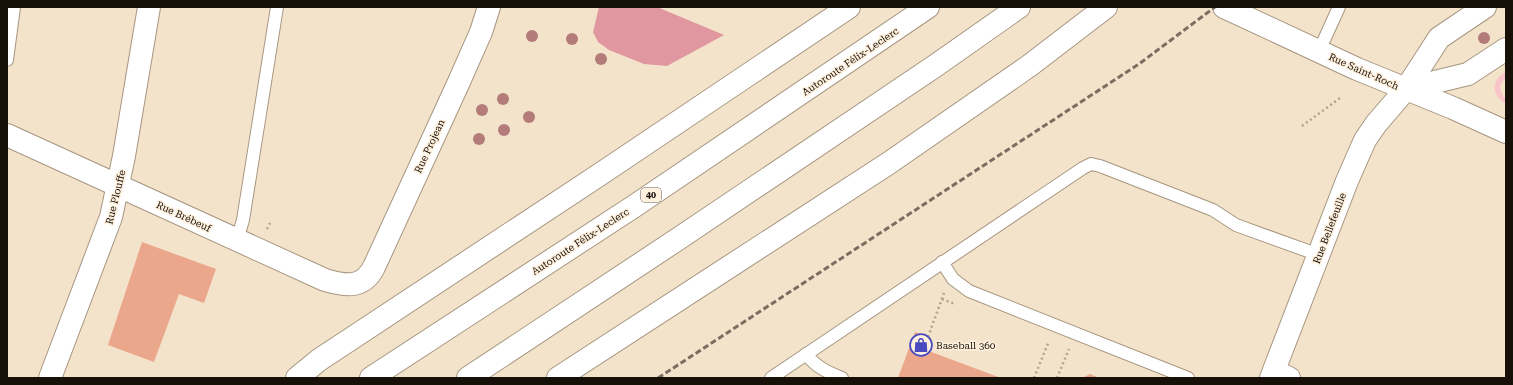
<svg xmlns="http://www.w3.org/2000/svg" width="1513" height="385" font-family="'Roboto Serif',serif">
<rect width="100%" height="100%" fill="#f4e3cb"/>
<path fill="#fac5ca" d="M1506,72V78C1493,89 1506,94 1506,104C1492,96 1490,80 1506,72Z"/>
<path fill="#e097a0" d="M599,7H657L724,35L667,66L644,64L609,50L598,42L593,32Z"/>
<g fill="#eaa78b">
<path d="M142,242L216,269L204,303L179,294L154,362L108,345Z"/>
<path d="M915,332L931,338L926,350L1001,378H898Z"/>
<path d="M1090,374L1099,378H1082Z"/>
</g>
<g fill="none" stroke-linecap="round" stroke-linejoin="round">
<g stroke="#a69680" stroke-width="14">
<g id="lane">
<path d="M1319,51L1339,7"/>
<path d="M7,60L14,7"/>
<path d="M237,240L243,220L277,7"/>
<path d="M942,262L953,279L969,291L1188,378"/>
<path d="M806,354C816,367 827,372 842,378"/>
<path d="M771,378L1083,168L1091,164L1100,166L1213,210L1236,225L1319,255"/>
</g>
</g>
<g stroke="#a69680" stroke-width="24">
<g id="street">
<path d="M7,135L325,280C346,286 363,289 374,267L458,84L481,32L489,7"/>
<path d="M1274,371L1289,378"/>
<path d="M50,378L111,217L124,156L149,7"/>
</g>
</g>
<g stroke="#a69680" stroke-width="24">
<g id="secondary">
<path d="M1224,7L1357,69L1453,108L1506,132"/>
<path d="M1406,89L1468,74L1506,49"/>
<path d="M1271,378L1347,181L1365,140L1376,124L1406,89L1439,38L1485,7"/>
</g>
</g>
<g stroke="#a69680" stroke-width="24">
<g id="highway">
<path d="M297,378L319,360L602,173L849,7"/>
<path d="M371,378L633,207L928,7"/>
<path d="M468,378L678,239L935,66L1019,7"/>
<path d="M558,378L889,163L1029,66L1106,7"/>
</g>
</g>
<g stroke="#b0a390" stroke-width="2.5" stroke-dasharray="2 3" stroke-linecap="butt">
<path d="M1302,126L1340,98"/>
<path d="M267,229L270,223"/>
<path d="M942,299L955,304"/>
<path d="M928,337L944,293"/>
<path d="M1034,378L1049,341"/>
<path d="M1057,378L1069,349"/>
</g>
<use href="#lane" stroke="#fff" stroke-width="12"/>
<use href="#street" stroke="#fff" stroke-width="22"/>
<use href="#secondary" stroke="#fff" stroke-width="22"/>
<use href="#highway" stroke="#fff" stroke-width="22"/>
<path stroke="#796e5f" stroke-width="3" stroke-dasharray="6 3" stroke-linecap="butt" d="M658,378L1139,64L1215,7"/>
</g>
<g fill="#b37c7b">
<circle cx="532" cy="36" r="6"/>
<circle cx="1484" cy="38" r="6"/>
<circle cx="572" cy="39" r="6"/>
<circle cx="601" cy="59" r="6"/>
<circle cx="503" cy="99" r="6"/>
<circle cx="482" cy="110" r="6"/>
<circle cx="529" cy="117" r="6"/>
<circle cx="504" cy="130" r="6"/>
<circle cx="479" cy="139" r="6"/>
</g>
<defs>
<g id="shop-ring" transform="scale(1.15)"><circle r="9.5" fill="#fff1de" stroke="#494abf" stroke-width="1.5"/><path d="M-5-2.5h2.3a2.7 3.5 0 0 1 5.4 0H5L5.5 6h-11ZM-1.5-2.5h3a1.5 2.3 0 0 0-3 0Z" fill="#494abf"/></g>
</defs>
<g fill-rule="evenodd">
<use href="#shop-ring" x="921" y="345"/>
</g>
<g text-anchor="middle" stroke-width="3" stroke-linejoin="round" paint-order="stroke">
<rect fill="#fff1de" stroke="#5c5448" stroke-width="1" x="641" y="188" width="20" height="14" rx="3"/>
<g font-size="9" font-weight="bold" fill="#161008">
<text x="651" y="198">40</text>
</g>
<g font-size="10" fill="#161008" stroke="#fff1de">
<text transform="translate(850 61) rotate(-34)" y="4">Autoroute Félix-Leclerc</text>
<text transform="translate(1364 71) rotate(24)" y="4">Rue Saint-Roch</text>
<text transform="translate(429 146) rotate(-65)" y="4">Rue Projean</text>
<text transform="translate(115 197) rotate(-76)" y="4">Rue Plouffe</text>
<text transform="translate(184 216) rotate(25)" y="4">Rue Brébeuf</text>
<text transform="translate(1329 228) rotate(-69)" y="4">Rue Bellefeuille</text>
<text transform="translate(580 241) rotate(-33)" y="4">Autoroute Félix-Leclerc</text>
</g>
<g font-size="10" fill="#161008" stroke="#fff1de" text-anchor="start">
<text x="936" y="349">Baseball 360</text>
</g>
</g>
<rect width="1513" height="385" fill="none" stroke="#161008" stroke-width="16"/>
</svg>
